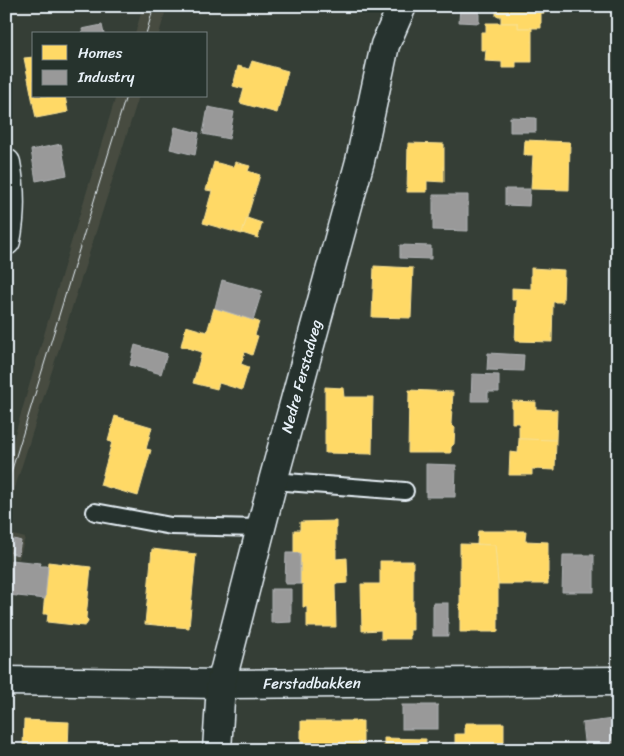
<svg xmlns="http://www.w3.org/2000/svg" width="624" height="756" font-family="Sriracha,sans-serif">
<rect width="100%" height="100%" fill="#353e36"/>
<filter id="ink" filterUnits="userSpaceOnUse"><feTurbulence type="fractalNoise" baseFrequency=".02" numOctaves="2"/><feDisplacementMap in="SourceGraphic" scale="10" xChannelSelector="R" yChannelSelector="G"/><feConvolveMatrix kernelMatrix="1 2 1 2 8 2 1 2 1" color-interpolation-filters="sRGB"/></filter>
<g filter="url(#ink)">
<g fill="#474b40">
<path d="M143,6H167L159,34H135Z"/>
<path d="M116,96H139L6,516V465L67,256Z"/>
<path d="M6,533L25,538L19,559L10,558L6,574Z"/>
</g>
<g fill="#ffd966" stroke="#f8e092">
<path d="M496,6H545V13H541V28H518V23H501V16H496Z"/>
<path d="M486,23H518V28H532V62H516V68H502V62L485,61L486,50H481V32H486Z"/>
<path d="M34,57V96H65L68,112L36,118L24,58Z"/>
<path d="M252,61L288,71L277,113L240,103L244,89L233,86L238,66L249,69Z"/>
<path d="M525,140L570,142L569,190L531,189L533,155H524Z"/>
<path d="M408,143L444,144V182L427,181V192H407Z"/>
<path d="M214,162L233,167L235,162L250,166L248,171L260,175L242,234L203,223L212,191L206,190Z"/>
<path d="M247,218L262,223L258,238L242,233Z"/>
<path d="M374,266L413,268L411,318L372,317Z"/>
<path d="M531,268L564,270L563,302H553L552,342L515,341L517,300H512V288L531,289Z"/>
<path d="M214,308L259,322L255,335L258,336L252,355L245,352L241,364L249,367L242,390L219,383L217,389L193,383L202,352L181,346L186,326L207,332Z"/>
<path d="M325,387L343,388L344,397H373L372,454L325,453Z"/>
<path d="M409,390L453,392L451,424L455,428L454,444L451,447V453H408Z"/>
<path d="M512,401L536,402V409L557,410L556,440L519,439V423H512Z"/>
<path d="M115,416L152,427L146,449L151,450L138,496L100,485L112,442L108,441Z"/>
<path d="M519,439L556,440L555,470L532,469V475H509L510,452L518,453Z"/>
<path d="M336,521V559L347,558L348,583L335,584L336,627H307V607H303V584H300V553H294V530H300V522Z"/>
<path d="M478,531H526L525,541L548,542V584H498L495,545L477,544Z"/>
<path d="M460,544L495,545L498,584V632H460Z"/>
<path d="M152,549L196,554L189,628L145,624Z"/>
<path d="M380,561H413V630H410V639H381V630L362,631L361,584H380Z"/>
<path d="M48,562L91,567L86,618L88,620V622L86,625L84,626L47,622L48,614H43Z"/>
<path d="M24,720L69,722L68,750H29V748L23,747Z"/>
<path d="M301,721H363V749L301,750Z"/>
<path d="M465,723H504V750H455V734H465Z"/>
<path d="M384,738L426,739L425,750H384Z"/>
</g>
<g fill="#999" stroke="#b1b3b6">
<path d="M460,6H479V23L459,22Z"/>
<path d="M102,25L104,34H83L82,29Z"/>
<path d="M208,107L234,112L229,139L203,134Z"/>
<path d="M510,117L536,118V132H510Z"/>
<path d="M175,127L199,133L195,155L170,149Z"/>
<path d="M61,144L67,175L36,181L31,150Z"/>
<path d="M505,189H530L529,206L505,205Z"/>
<path d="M433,195H468V231L433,230Z"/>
<path d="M400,245L431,246V259L400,258Z"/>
<path d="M222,280L262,291L253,320L215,308Z"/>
<path d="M135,345L167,354L161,374L130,365Z"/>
<path d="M488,353L524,355L523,371L487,370Z"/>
<path d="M472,374L499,375V392H488V401H471Z"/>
<path d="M426,464L456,465L455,497H426Z"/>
<path d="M14,539L21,541L18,555L11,553Z"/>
<path d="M286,553H300V584H285Z"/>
<path d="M563,555H594V592H562Z"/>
<path d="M11,560L41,563L40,566H48L45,599L8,595Z"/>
<path d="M271,589H291V622L271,623Z"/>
<rect x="433" y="603" width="15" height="33"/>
<rect x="402" y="705" width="36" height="24"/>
<path d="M613,719L617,750H585L582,723Z"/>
</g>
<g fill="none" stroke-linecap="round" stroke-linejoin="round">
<g stroke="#e8f1f8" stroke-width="20">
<g id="service">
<path d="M273,481L405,491"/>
<path d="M95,512L171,526L260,528"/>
</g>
</g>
<g stroke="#e8f1f8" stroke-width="31">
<g id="minor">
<path d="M6,163C11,189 11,216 6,241"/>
<path id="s1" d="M6,681L221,684L618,681"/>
<path id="s2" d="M217,750L221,684L273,481L360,161L385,45L402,6"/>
</g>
</g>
<path stroke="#e8f1f8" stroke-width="3" stroke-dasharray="4 4" stroke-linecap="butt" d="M618,293C615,379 614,464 618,550"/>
<use href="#service" stroke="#26332d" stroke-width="16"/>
<use href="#minor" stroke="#26332d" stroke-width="28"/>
<g stroke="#e8f1f8" stroke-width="1">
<path d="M146,34L154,6"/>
<path d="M6,489L126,96"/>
</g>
</g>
</g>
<g text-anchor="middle" stroke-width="5" stroke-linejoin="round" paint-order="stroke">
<g font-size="15" fill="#e8f1f8" stroke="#26332d">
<text dy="5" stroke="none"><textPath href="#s2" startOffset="384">Nedre Ferstadveg</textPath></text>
<text dy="5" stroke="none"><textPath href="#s1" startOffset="306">Ferstadbakken</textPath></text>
</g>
</g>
<rect width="624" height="756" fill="none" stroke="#26332d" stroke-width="25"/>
<rect x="12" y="12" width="599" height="731" fill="none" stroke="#e8f1f8" stroke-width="2" filter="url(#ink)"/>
<rect x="32" y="32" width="175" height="65" fill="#26332d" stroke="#747f7e"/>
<rect x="42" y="45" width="25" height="15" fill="#ffd966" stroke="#747f7e"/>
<text x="78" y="58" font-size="15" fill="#e8f1f8">Homes</text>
<rect x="42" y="70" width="25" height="15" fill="#999999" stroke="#747f7e"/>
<text x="78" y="82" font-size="15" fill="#e8f1f8">Industry</text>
</svg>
